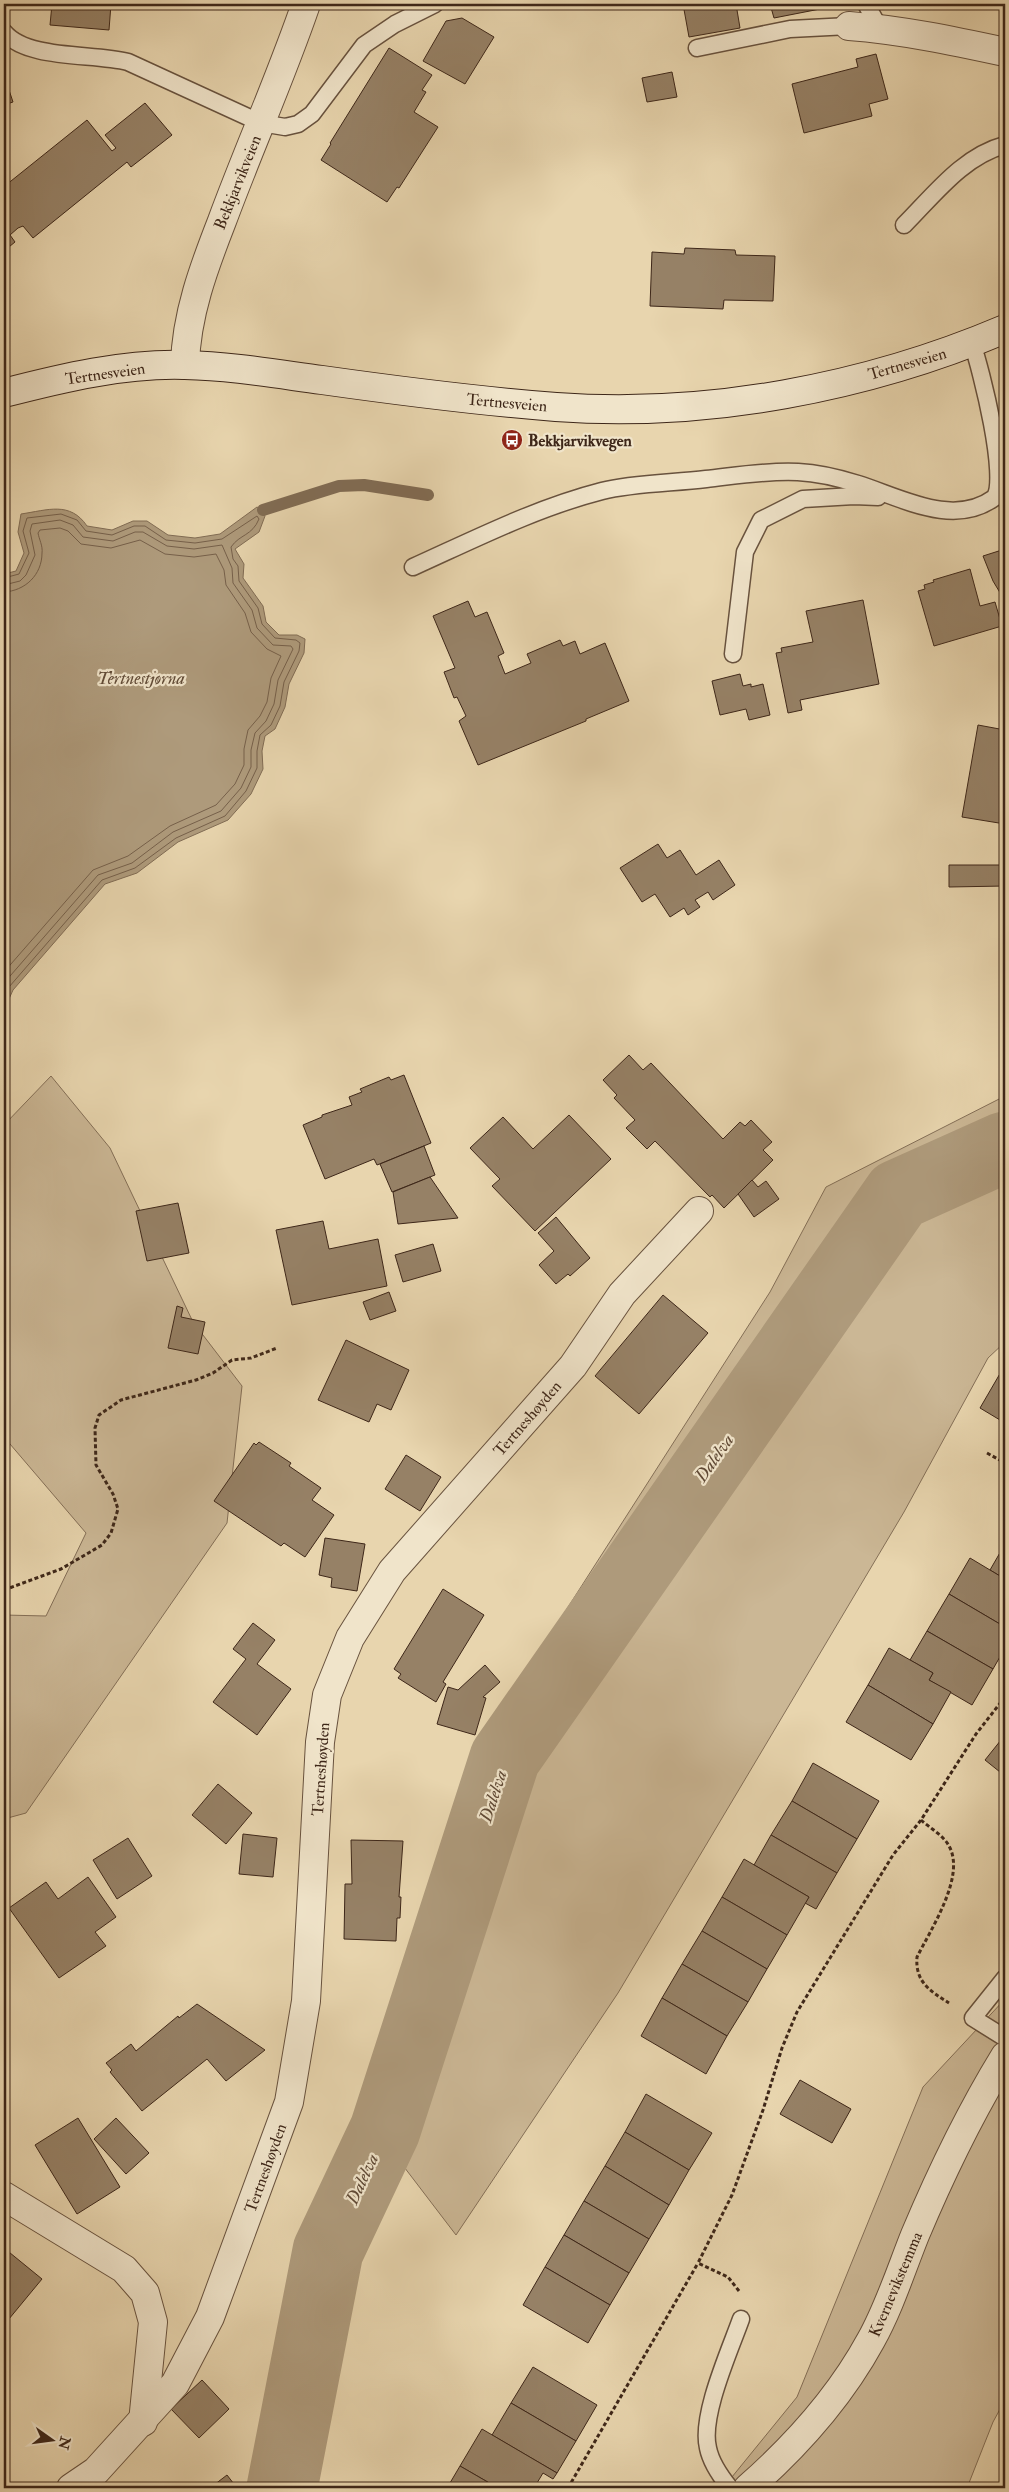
<svg xmlns="http://www.w3.org/2000/svg" width="1009" height="2492" font-family="'IM FELL Double Pica',serif">
<rect width="100%" height="100%" fill="#e8d5ae"/>
<filter id="stains"><feTurbulence type="fractalNoise" baseFrequency=".004" numOctaves="4"/><feColorMatrix values="0 0 0 0 .2 0 0 0 0 .09 0 0 0 0 .02 0 0 0 .5 -.17"/></filter>
<radialGradient id="worn" r=".72"><stop offset=".6" stop-color="#630" stop-opacity="0"/><stop offset="1" stop-color="#630" stop-opacity=".3"/></radialGradient>
<g fill="#cbb795" stroke="#846f57">
<path d="M51,1076L110,1148L193,1322L242,1386L227,1523L26,1813L4,1819V1615L46,1616L86,1533L4,1437V1125Z"/>
<path d="M1005,1096V1342L988,1358L904,1512L618,1993L456,2235L369,2121L428,1907L520,1682L770,1292L826,1187Z"/>
<path d="M1005,1999V2400L993,2422L967,2488H723L797,2397L923,2087Z"/>
</g>
<path fill="#ae9a7b" stroke="#816c54" d="M257,507L263,510L265,516L259,532L235,549L244,564L243,578L263,606L266,622L279,635H297L305,639L304,653L289,684L285,707L275,729L265,736L262,751L263,769L251,794L228,820L178,842L137,873L105,884L13,990L4,1010V574L16,571L24,553L18,532L21,514C48,510 70,501 87,526L112,530L133,521H147L168,535L195,538L220,534Z"/>
<g fill="none" stroke-linecap="round" stroke-linejoin="round">
<g stroke="#76604a" stroke-width="1">
<path d="M4,578L19,574L29,553L23,531L27,518L61,514L77,520L86,531L112,535L134,526H145L166,540L195,543L222,539L257,516L259,519C252,536 240,534 231,547L233,559L238,566L239,581L258,608L262,624L275,638L296,640L300,643L299,651L284,682L280,706L271,725L260,735L257,751V768L246,791L225,816L176,838L135,868L102,880L9,987L4,998"/>
<path d="M4,585L20,581L26,575L35,555L30,531L32,524L60,520L73,525L83,537L113,541L135,532H143L167,546L194,549L222,545L232,568L233,583L252,610L257,628L273,645L291,646L293,649L278,680L274,704L266,721L255,733L251,750V767L241,788L221,811L173,832L132,863L98,875L4,983"/>
<path d="M4,592C25,591 42,575 42,553C43,546 39,539 38,533L40,530L60,528L68,531L81,544L111,548L140,540L165,554L194,557L216,554L224,570L226,585L245,613L251,632L267,649L281,656L271,678L267,702L260,716L248,730L244,749V765L235,784L216,805L170,826L128,856L93,870L4,972"/>
</g>
<path stroke="#816c54" stroke-width="12" d="M263,510L339,486L364,485L428,495"/>
<path stroke="#ae9a7b" stroke-width="71" d="M282,2488L328,2251L385,2130L505,1758L898,1195L1005,1147"/>
</g>
<g fill="#968166" stroke="#3e2719">
<path d="M52,4H111L109,30L50,25Z"/>
<path d="M683,4H736L740,28L689,37Z"/>
<path d="M770,4H818L820,9L774,18Z"/>
<path d="M462,18L494,37L465,84L423,61L446,21Z"/>
<path d="M389,48L432,75L422,90L426,92L414,112L438,127L399,188L397,187L387,202L321,160L331,144L330,143Z"/>
<path d="M876,54L888,99L869,104L872,116L804,133L792,84L858,67L856,59Z"/>
<path d="M672,72L677,97L647,102L642,78Z"/>
<path d="M4,75L13,102L4,105Z"/>
<path d="M145,103L172,135L131,167L127,162L33,238L23,226L18,228L10,235L15,242L4,251V190L6,185L87,120L112,151L116,148L105,135Z"/>
<path d="M685,248L735,250L736,255L775,256L773,301L724,300L723,309L650,306L652,252L684,254Z"/>
<path d="M1005,549V601L993,581L983,556Z"/>
<path d="M970,569L980,606L995,602L1002,626L934,646L918,591L925,589L924,585L934,582L933,580Z"/>
<path d="M863,600L879,684L800,700L802,710L788,713L776,653L782,652L781,648L813,642L806,611Z"/>
<path d="M468,601L475,617L487,612L504,653L498,656L505,674L531,663L527,654L560,640L563,646L575,641L580,654L605,643L629,701L586,719V721L478,765L459,721L466,716L457,697L454,698L444,672L455,668L433,616Z"/>
<path d="M740,674L743,686L751,684V687L763,684L770,715L749,720L746,709L720,715L712,681Z"/>
<path d="M978,725L1005,730V824L962,817Z"/>
<path d="M658,844L667,858L680,850L696,875L719,860L735,885L713,900L708,892L695,900L700,907L688,915L684,908L670,917L655,894L642,902L620,868Z"/>
<path d="M949,865H1005V886L949,887Z"/>
<path d="M629,1055L643,1070L651,1063L723,1139L740,1122L745,1126L751,1120L772,1142L763,1150L773,1160L724,1208L712,1195L710,1197L655,1141L647,1149L626,1128L635,1120L614,1098L617,1095L603,1080Z"/>
<path d="M404,1075L431,1143L377,1165L374,1159L325,1179L303,1125L322,1117V1115L352,1105L349,1097L362,1092L360,1089L389,1077L391,1080Z"/>
<path d="M569,1115L611,1159L535,1231L492,1186L500,1179L470,1148L503,1117L533,1149Z"/>
<path d="M424,1146L435,1175L392,1192L380,1164Z"/>
<path d="M430,1177L458,1218L398,1224L393,1192Z"/>
<path d="M752,1180L758,1187L766,1181L779,1199L754,1217L738,1194Z"/>
<path d="M178,1203L189,1253L147,1261L136,1211Z"/>
<path d="M556,1217L590,1258L570,1276L568,1274L556,1284L539,1265L554,1251L538,1233Z"/>
<path d="M323,1221L329,1249L378,1239L387,1286L292,1305L276,1230Z"/>
<path d="M433,1244L441,1271L403,1282L395,1255Z"/>
<path d="M389,1292L396,1311L370,1320L363,1302Z"/>
<path d="M663,1295L708,1333L639,1414L595,1376Z"/>
<path d="M177,1306L183,1308L181,1317L205,1322L198,1354L168,1348Z"/>
<path d="M346,1340L409,1370L391,1410L377,1404L369,1422L318,1400Z"/>
<path d="M1005,1365V1423L980,1408Z"/>
<path d="M259,1442L291,1463L289,1466L321,1488L312,1500L334,1515L305,1557L284,1543L281,1546L214,1501L254,1443L256,1445Z"/>
<path d="M406,1455L441,1477L420,1511L385,1489Z"/>
<path d="M325,1538L365,1544L357,1591L331,1587L332,1578L319,1575Z"/>
<path d="M1005,1544V1579L990,1570Z"/>
<path d="M970,1558L1005,1579V1627L949,1594Z"/>
<path d="M443,1589L484,1615L443,1682L446,1684L436,1702L398,1678L401,1674L394,1669Z"/>
<path d="M949,1594L1005,1627V1648L993,1669L927,1631Z"/>
<path d="M253,1623L275,1640L257,1664L291,1689L257,1735L213,1702L246,1659L233,1649Z"/>
<path d="M927,1631L993,1669L972,1705L929,1680L933,1673L910,1660Z"/>
<path d="M889,1648L933,1673L929,1680L951,1692L933,1724L868,1685Z"/>
<path d="M485,1665L500,1682L483,1697L486,1698L475,1735L437,1724L448,1687L458,1690Z"/>
<path d="M868,1685L933,1724L911,1760L846,1722Z"/>
<path d="M1005,1735V1776L985,1760Z"/>
<path d="M813,1763L879,1801L857,1839L792,1801Z"/>
<path d="M218,1784L252,1813L226,1844L192,1815Z"/>
<path d="M792,1801L857,1839L837,1873L771,1835Z"/>
<path d="M243,1834L277,1838L273,1877L239,1874Z"/>
<path d="M771,1835L837,1873L816,1909L805,1903L809,1897L754,1865Z"/>
<path d="M128,1838L152,1876L117,1899L93,1860Z"/>
<path d="M351,1840L403,1841L399,1897H401L400,1918H397L396,1941L344,1939L345,1884H352Z"/>
<path d="M744,1859L809,1897L787,1935L722,1897Z"/>
<path d="M88,1877L116,1917L95,1932L106,1946L59,1978L9,1908L46,1882L58,1899Z"/>
<path d="M722,1897L787,1935L767,1969L702,1931Z"/>
<path d="M702,1931L767,1969L748,2002L682,1964Z"/>
<path d="M682,1964L748,2002L727,2036L662,1998Z"/>
<path d="M662,1998L727,2036L706,2074L641,2036Z"/>
<path d="M197,2004L265,2050L226,2081L207,2059L142,2111L110,2072L112,2070L106,2063L131,2044L136,2051L178,2016L179,2018Z"/>
<path d="M800,2080L851,2109L832,2143L780,2114Z"/>
<path d="M646,2094L712,2133L689,2170L625,2132Z"/>
<path d="M78,2118L120,2187L77,2214L35,2145Z"/>
<path d="M116,2118L149,2153L126,2174L94,2139Z"/>
<path d="M625,2132L689,2170L669,2205L605,2166Z"/>
<path d="M605,2166L669,2205L649,2239L584,2201Z"/>
<path d="M584,2201L649,2239L629,2273L564,2235Z"/>
<path d="M564,2235L629,2273L610,2305L545,2267Z"/>
<path d="M4,2248L42,2279L4,2325Z"/>
<path d="M545,2267L610,2305L588,2343L523,2305Z"/>
<path d="M533,2367L597,2405L576,2441L511,2403Z"/>
<path d="M202,2380L229,2409L199,2438L171,2409Z"/>
<path d="M511,2403L576,2441L557,2473L492,2435Z"/>
<path d="M482,2429L557,2473L553,2479L543,2473L534,2488H498L460,2466Z"/>
<path d="M460,2466L498,2488H447Z"/>
<path d="M227,2475L237,2488H210Z"/>
</g>
<g fill="none" stroke-linecap="round" stroke-linejoin="round">
<g stroke="#68523e" stroke-width="19">
<g id="service">
<path d="M866,4L880,29"/>
<path d="M4,32C27,60 92,53 128,62L261,123L285,127L298,124L312,114L364,45L395,24L435,4"/>
<path d="M697,48L790,29L849,26"/>
<path d="M904,225C934,195 963,156 1005,145"/>
<path d="M413,567C475,539 536,508 602,491C633,483 674,483 706,479C734,476 770,470 798,472C818,473 839,478 858,484C900,497 953,528 994,498C1009,480 981,369 972,343"/>
<path d="M733,654L745,552L761,520L803,499L854,496L878,497"/>
<path d="M1005,1978L973,2018L1005,2038"/>
<path d="M730,2488C721,2477 711,2463 708,2448C700,2416 730,2350 741,2319"/>
</g>
</g>
<g stroke="#68523e" stroke-width="30">
<g id="minor">
<path d="M849,26C902,30 954,41 1005,52"/>
<path d="M4,2196L124,2269L145,2293L153,2322L143,2422"/>
<path d="M71,2488L96,2471L175,2384L210,2317L289,2102L306,2001L320,1742L327,1695L350,1638L392,1571L573,1366L622,1294L699,1211"/>
<path d="M748,2488C797,2445 840,2397 871,2340C889,2308 901,2270 915,2235C941,2173 970,2113 1005,2056"/>
</g>
</g>
<g stroke="#68523e" stroke-width="30">
<path id="tertiary" d="M185,365C186,315 204,267 222,221C249,148 281,77 306,4"/>
</g>
<g stroke="#3e2719" stroke-width="30">
<path id="secondary" d="M4,393C62,378 125,363 185,365C231,366 277,374 322,380C400,391 478,401 556,407C707,418 866,388 1005,329"/>
</g>
<g stroke="#3e2719" stroke-width="3" stroke-dasharray="4 2.5" stroke-linecap="butt">
<path d="M987,1453L1005,1463"/>
<path d="M4,1590L61,1569L102,1545L111,1533L118,1509L113,1494L96,1465L95,1428L99,1415L121,1400L196,1380L213,1373L232,1360L251,1358L277,1348"/>
<path d="M921,1820C930,1828 944,1836 949,1846C966,1876 931,1929 917,1957C915,1982 930,1991 949,2003"/>
<path d="M739,2291L728,2277L698,2263L732,2195L763,2110L782,2048L797,2012L893,1855L921,1820L976,1734L1005,1697"/>
<path d="M568,2488L698,2263"/>
</g>
<use href="#service" stroke="#f0e4ca" stroke-width="16"/>
<use href="#minor" stroke="#f0e4ca" stroke-width="28"/>
<use href="#tertiary" stroke="#f0e4ca" stroke-width="28"/>
<use href="#secondary" stroke="#f0e4ca" stroke-width="28"/>
</g>
<defs>
<g id="bus-disc" transform="scale(1.125)"><circle r="9.5" fill="#8f2418" stroke="#f0e4ca"/><path d="M-5-6H5V4H4V6H2V4H-2V6H-4V4H-5ZM-3.5-4V0h7V-4ZM-3.5 1.2v1.5H-2V1.2ZM2 1.2v1.5H3.5V1.2Z" fill="#fff"/></g>
</defs>
<g fill-rule="evenodd">
<use href="#bus-disc" x="512" y="440"/>
</g>
<g text-anchor="middle" stroke-width="4.5" stroke-linejoin="round" paint-order="stroke">
<g font-size="16" fill="#3e2719" stroke="#f0e4ca">
<text transform="translate(237 182) rotate(-68)" y="6">Bekkjarvikveien</text>
<text transform="translate(907 363) rotate(-16)" y="6">Tertnesveien</text>
<text transform="translate(105 373) rotate(-8)" y="6">Tertnesveien</text>
<text transform="translate(507 402) rotate(5)" y="6">Tertnesveien</text>
<text transform="translate(527 1418) rotate(-49)" y="6">Tertneshøyden</text>
<text transform="translate(320 1769) rotate(-86)" y="6">Tertneshøyden</text>
<text transform="translate(265 2168) rotate(-70)" y="6">Tertneshøyden</text>
<text transform="translate(895 2284) rotate(-67)" y="6">Kvernevikstemma</text>
</g>
<g font-size="16" font-weight="bold" fill="#3e2719" stroke="#f0e4ca" text-anchor="start">
<text x="528" y="446">Bekkjarvikvegen</text>
</g>
<g font-size="18" font-style="italic" fill="#604a36" stroke="#f0e4ca">
<text x="141" y="684">Tertnestjørna</text>
<text transform="translate(714 1458) rotate(-55)" y="6">Dalelva</text>
<text transform="translate(493 1796) rotate(-72)" y="6">Dalelva</text>
<text transform="translate(362 2179) rotate(-65)" y="6">Dalelva</text>
</g>
</g>
<rect width="1009" height="2492" fill="none" stroke="#e8d5ae" stroke-width="20"/>
<rect x="5" y="5" width="999" height="2482" fill="none" stroke="#3e2719" stroke-width="2.5"/>
<rect x="10" y="10" width="989" height="2472" fill="none" stroke="#3e2719"/>
<g transform="translate(52 2440) rotate(104)" stroke="#f0e4ca" stroke-width="4" paint-order="stroke">
<path d="M0-4L9 19L0 12L-9 19Z" fill="#3e2719"/>
<text y="-8" font-size="14" font-weight="bold" text-anchor="middle" fill="#3e2719">N</text>
</g>
<rect width="100%" height="100%" filter="url(#stains)"/>
<rect width="100%" height="100%" fill="url(#worn)"/>
</svg>
